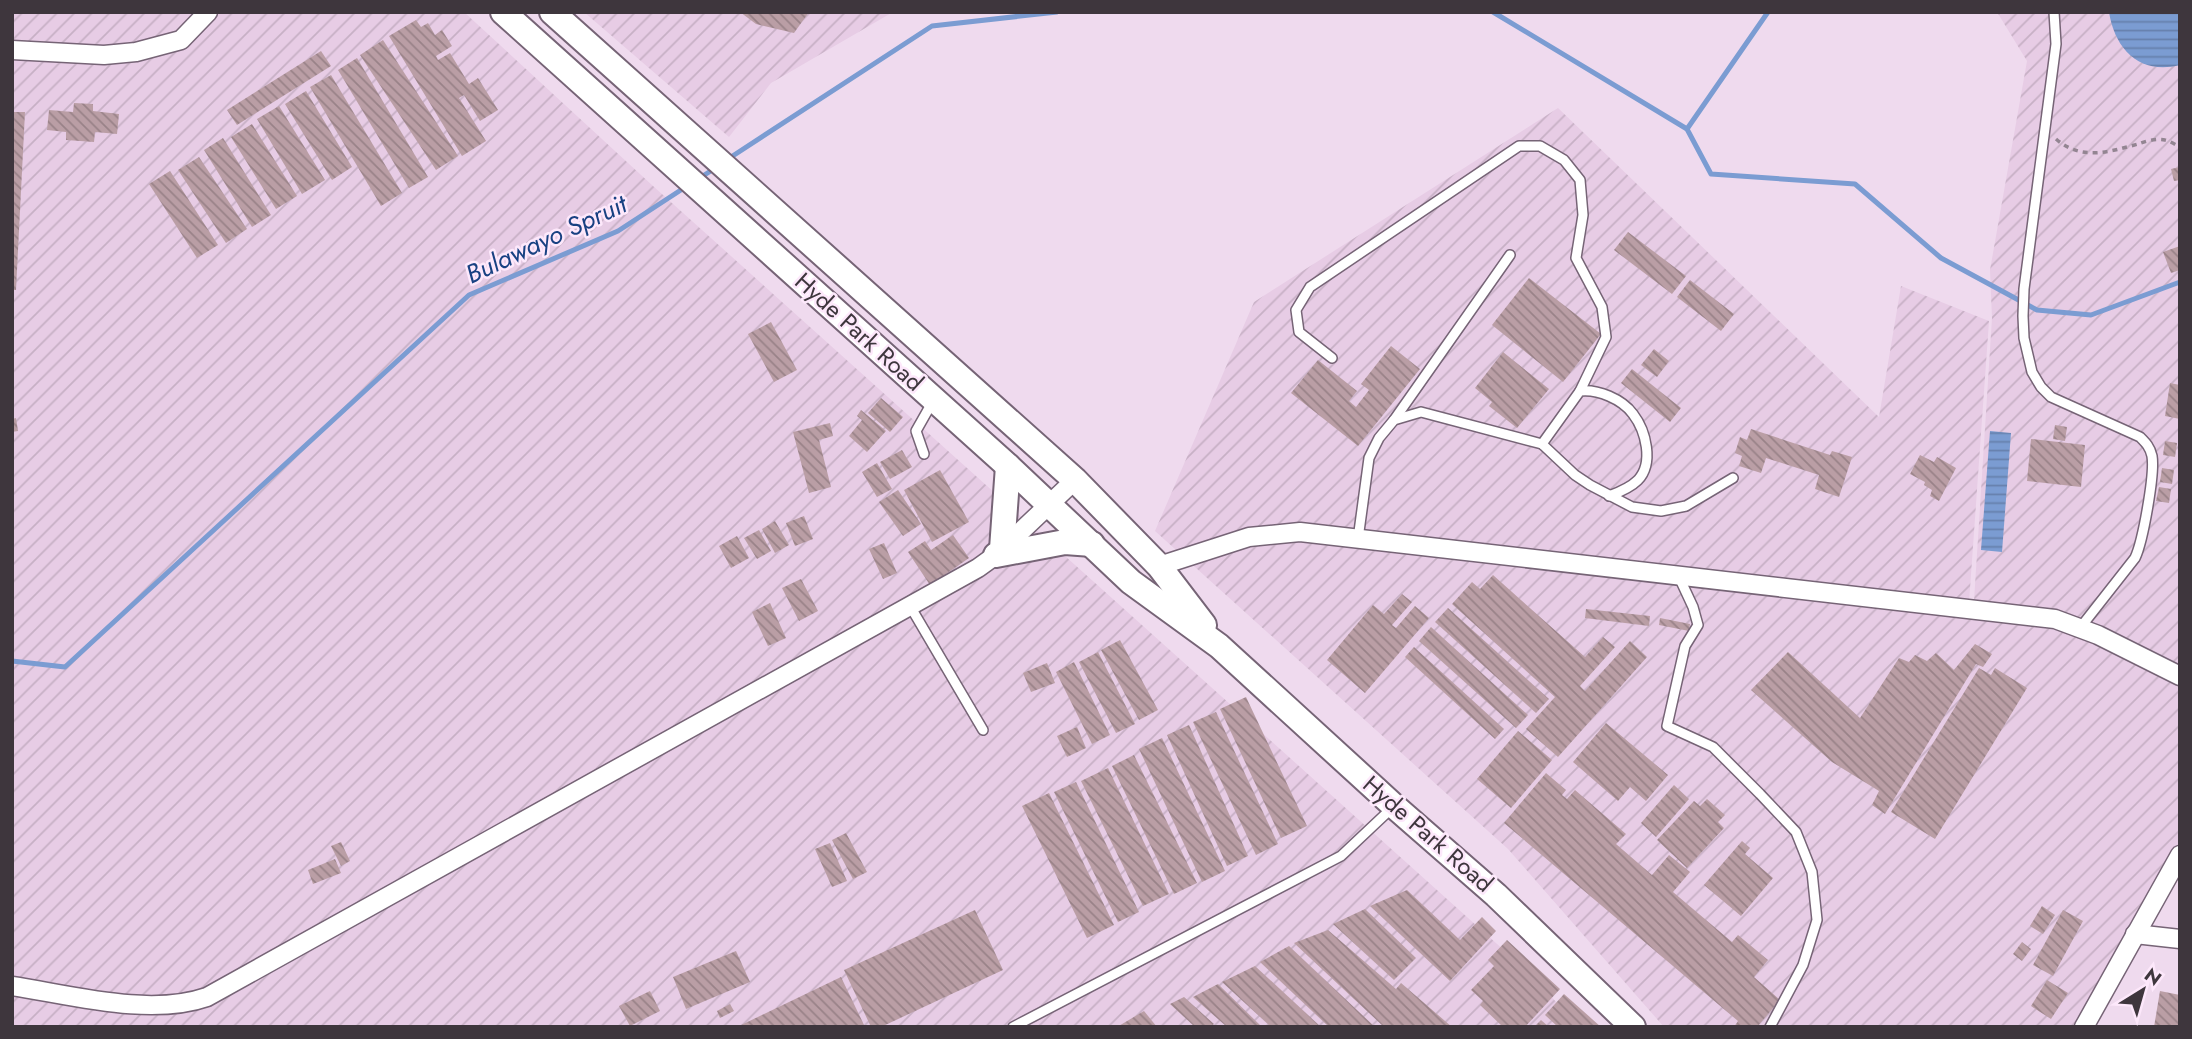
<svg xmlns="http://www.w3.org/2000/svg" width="2192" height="1039" font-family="Jost,sans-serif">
<defs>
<pattern id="industrial-furrows" width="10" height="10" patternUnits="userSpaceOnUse" patternTransform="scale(1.75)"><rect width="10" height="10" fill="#e7cce5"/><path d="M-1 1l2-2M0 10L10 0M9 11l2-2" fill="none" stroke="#c7b0c5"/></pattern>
<pattern id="water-rules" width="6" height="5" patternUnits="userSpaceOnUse" patternTransform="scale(1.75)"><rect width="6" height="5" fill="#7b9cd2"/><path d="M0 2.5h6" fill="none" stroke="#6680ac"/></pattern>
<pattern id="building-back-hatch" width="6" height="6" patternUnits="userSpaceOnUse" patternTransform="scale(1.75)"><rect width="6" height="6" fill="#ba9ea5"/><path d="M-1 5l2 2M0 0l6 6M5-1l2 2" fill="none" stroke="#998288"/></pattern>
</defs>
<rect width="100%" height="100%" fill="#efdaee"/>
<g fill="url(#industrial-furrows)">
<path d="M12,12H464L653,186L1535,978L1578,1027H12Z"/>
<path d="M584,12H893L771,83L729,137Z"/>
<path d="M1997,12H2180V667L1974,601L1992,318L1990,270L2027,61Z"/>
<path d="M1558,108L1879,417L1901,286L1989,321L1968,617L2076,633L2180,682V851L2081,1027H1664L1508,849L1155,531L1254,302Z"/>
</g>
<g fill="url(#water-rules)">
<path d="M2109,12H2180V65C2140,75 2115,50 2109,12Z"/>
<path d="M1990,431L2011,433L2002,552L1981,550Z"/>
</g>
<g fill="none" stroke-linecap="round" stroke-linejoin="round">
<g stroke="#7b9cd2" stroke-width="5">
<path d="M1493,12L1687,129L1711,174L1855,184L1941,258L2037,310L2091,315L2180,282"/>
<path d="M1687,129L1768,12"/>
<path d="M728,159L932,26L1057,12"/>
<path d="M698,179L717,167"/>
<path d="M12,661L65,667L469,295L618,231L687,186"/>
</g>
</g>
<g fill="url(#building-back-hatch)">
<path d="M740,12H809L794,33L756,24Z"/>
<path d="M416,20L421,27L428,23L435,35L442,30L452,46L436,56L438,60L450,53L469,84L478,78L498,110L480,121L464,95L459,98L486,141L462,156L389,36Z"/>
<path d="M383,40L458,156L436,170L360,55Z"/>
<path d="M321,51L331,66L237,125L227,110Z"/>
<path d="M357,58L428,177L409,188L338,70Z"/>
<path d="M331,75L402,193L381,206L310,87Z"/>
<path d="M306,91L352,167L332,180L285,104Z"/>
<path d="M74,103L93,104V111L119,114L117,134L95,132L94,142L66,140V132L47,130L49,110L73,112Z"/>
<path d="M279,106L325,180L302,194L257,119Z"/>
<path d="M12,112H25L16,290H12Z"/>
<path d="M252,124L297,196L276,209L231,137Z"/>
<path d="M223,138L271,215L252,227L204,150Z"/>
<path d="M199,157L247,229L226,243L178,170Z"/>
<path d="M2180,167V180L2174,181L2171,169Z"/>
<path d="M170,171L218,245L197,258L149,184Z"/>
<path d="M1628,232L1686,276L1672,294L1614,250Z"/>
<path d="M2180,246V270L2171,273L2163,252Z"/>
<path d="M1529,278L1601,334L1563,382L1492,325Z"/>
<path d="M1690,280L1734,314L1721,331L1677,297Z"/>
<path d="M771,322L797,370L774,382L748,334Z"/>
<path d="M1391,346L1420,369L1358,446L1291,393L1318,360L1357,391L1349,401L1356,407L1369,390L1361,384Z"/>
<path d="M1654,349L1669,361L1657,377L1641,365Z"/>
<path d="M1503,352L1549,389L1517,428L1489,406L1492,402L1475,388Z"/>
<path d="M1632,369L1681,408L1670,422L1621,383Z"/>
<path d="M2170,383L2180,385V419L2165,416Z"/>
<path d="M881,398L903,417L890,432L868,413Z"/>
<path d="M861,410L886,431L867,452L849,436L862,420L857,416Z"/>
<path d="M16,418L18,431L12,432V419Z"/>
<path d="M830,423L833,436L819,440L831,487L809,493L793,432Z"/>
<path d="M2055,425L2067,427L2065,441L2053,439Z"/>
<path d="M1751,429L1830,455L1832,451L1852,457L1839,497L1815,489L1819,475L1766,458L1761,473L1739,466L1742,456L1735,453L1740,437L1747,440Z"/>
<path d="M2031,439L2085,445L2081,487L2027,481Z"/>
<path d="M2165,441L2177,443L2175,457L2163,455Z"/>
<path d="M902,450L912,467L890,479L880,462Z"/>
<path d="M1920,455L1934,462L1937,457L1956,468L1939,501L1930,496L1932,490L1924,485L1925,482L1910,474Z"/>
<path d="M877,463L892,489L877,497L862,472Z"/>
<path d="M2162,468L2174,470L2172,484L2160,482Z"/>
<path d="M940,470L969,522L932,542L904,490Z"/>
<path d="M2159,487L2171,489L2169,503L2156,501Z"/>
<path d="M898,490L921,524L903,536L879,502Z"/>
<path d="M804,516L813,539L795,546L786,523Z"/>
<path d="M775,521L789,545L775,553L762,529Z"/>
<path d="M759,530L771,551L757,559L744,538Z"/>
<path d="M953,535L969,558L930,585L908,552L925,541L931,550Z"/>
<path d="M737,536L749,558L731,568L719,546Z"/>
<path d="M884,543L897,573L883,579L869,549Z"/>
<path d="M1493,575L1585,657L1603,637L1615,647L1580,686L1585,691L1630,641L1647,657L1558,757L1526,729L1555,697L1452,604L1472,582L1480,589Z"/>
<path d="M801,579L818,611L799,621L782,588Z"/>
<path d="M1402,594L1412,602L1392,625L1396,628L1415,606L1429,618L1365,693L1327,660L1373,605L1384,614Z"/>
<path d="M770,603L786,638L768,646L752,612Z"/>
<path d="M1448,608L1549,699L1536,713L1435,622Z"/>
<path d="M1586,609L1650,616L1649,626L1585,618Z"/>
<path d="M1660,618L1690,624L1689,631L1659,625Z"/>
<path d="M1431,627L1528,715L1516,728L1419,641Z"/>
<path d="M1120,640L1158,710L1139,720L1101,650Z"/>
<path d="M1975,644L1992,654L1983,667L1976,664L1885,814L1872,805L1879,791L1832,762L1751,690L1788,652L1860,718L1899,658L1909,662L1915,655L1927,661L1936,653L1954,670Z"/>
<path d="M1414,647L1504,729L1495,739L1405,657Z"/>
<path d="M1098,652L1135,724L1116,733L1079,662Z"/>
<path d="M1074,662L1110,735L1092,744L1056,672Z"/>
<path d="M1047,663L1055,683L1031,692L1023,673Z"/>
<path d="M1979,668L1991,675L1995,668L2027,688L1935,839L1891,812Z"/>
<path d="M1246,697L1307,826L1281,838L1220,709Z"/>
<path d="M1216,712L1278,844L1256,855L1193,722Z"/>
<path d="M1606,723L1668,775L1646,801L1630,787L1618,801L1573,762Z"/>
<path d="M1189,725L1248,856L1227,866L1167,735Z"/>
<path d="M1077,727L1086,748L1067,757L1057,736Z"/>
<path d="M1518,731L1552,760L1511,808L1477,779Z"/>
<path d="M1162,738L1225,871L1202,882L1139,749Z"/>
<path d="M1134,755L1197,883L1174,894L1112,766Z"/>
<path d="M1108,768L1169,894L1143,906L1081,781Z"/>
<path d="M1546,773L1566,790L1562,795L1567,799L1575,790L1626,834L1616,844L1652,875L1669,855L1690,872L1673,892L1732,942L1738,935L1768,960L1754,977L1780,1000L1757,1027H1734L1738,1021L1504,823Z"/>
<path d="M1076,782L1139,912L1118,922L1054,792Z"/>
<path d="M1674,785L1689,799L1656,837L1641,823Z"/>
<path d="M1049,793L1114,925L1087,938L1022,806Z"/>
<path d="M1707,799L1725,815L1718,822L1724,828L1687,868L1657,840L1694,801L1700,806Z"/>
<path d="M846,833L867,872L853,879L832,840Z"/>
<path d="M1742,841L1750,848L1745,854L1773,878L1741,916L1704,885Z"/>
<path d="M341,842L350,861L341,866L331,846Z"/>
<path d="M830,843L847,881L832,887L815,849Z"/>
<path d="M335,859L341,873L313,884L308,870Z"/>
<path d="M1407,890L1460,940L1482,917L1496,931L1450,981L1370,906Z"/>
<path d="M2042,906L2055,915L2043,934L2030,926Z"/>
<path d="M1365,909L1416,958L1394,980L1333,924Z"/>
<path d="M975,910L1003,970L881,1027H871L844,970Z"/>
<path d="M2063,910L2083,921L2053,976L2033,965Z"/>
<path d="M1328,930L1396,989L1401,983L1452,1027H1384L1294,943Z"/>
<path d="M1507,940L1560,989L1525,1027H1503L1480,1005L1483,1001L1471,990L1494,966L1488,960Z"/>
<path d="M2022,942L2031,949L2022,961L2013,954Z"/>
<path d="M1289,946L1375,1027H1329L1260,962Z"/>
<path d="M736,951L750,982L686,1009L673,977Z"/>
<path d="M1255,966L1321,1027H1271L1222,982Z"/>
<path d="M841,977L865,1027H737Z"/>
<path d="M2047,980L2068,993L2051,1019L2031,1006Z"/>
<path d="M1218,984L1262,1027H1227L1193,997Z"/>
<path d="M650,991L660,1011L630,1026L619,1006Z"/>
<path d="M2160,991L2180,995V1027H2154Z"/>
<path d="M1564,994L1601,1027H1558L1545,1015Z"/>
<path d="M1184,997L1214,1024L1210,1027H1195L1170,1004Z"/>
<path d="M730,1004L734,1011L720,1018L717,1011Z"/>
<path d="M1144,1011L1157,1027H1117Z"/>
<path d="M1541,1020L1549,1027H1534Z"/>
</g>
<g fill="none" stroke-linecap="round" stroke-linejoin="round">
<g stroke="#766476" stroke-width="12">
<g id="lane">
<path d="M2054,12L2056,44L2024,289L2023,316L2024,338L2032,372L2041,387L2051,397L2140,437C2146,443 2150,447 2152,456C2155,474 2143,541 2135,558L2080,628"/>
<path d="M1332,358L1299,332L1296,310L1310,287L1519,146H1540L1564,160L1580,180L1583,215L1576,258L1602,307L1606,337L1580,391"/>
<path d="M1394,420L1510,255"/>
<path d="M1542,444L1580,391C1598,389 1622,399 1633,414C1646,431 1654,463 1638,480C1630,488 1620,492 1609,496"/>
<path d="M924,454L916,431L933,401"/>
<path d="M1358,539L1369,458L1379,438L1394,420L1421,412L1542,444L1575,475L1590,485L1632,507L1661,511L1686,506L1733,478"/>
<path d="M1679,577L1693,607L1698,625L1685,646L1667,726L1713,747L1760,794L1796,832L1812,872L1817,920L1803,965L1770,1027"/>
<path d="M910,606L983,730"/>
<path d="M1013,1027L1341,856L1392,808"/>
</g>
</g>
<g stroke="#766476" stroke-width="21">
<g id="street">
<path d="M12,50L104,55L136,52L181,40L208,12"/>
<path d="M1159,566L1249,537L1300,532L2055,619L2098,635L2180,676"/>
<path d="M2135,934L2180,939"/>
<path d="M12,986C71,995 150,1017 207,997L978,568L996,555L1075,480"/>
<path d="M2084,1027L2180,855"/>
</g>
</g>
<g stroke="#766476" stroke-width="28">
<g id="secondary">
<path d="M503,12L1008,466L1131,582L1219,646L1394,806L1496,895L1633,1027"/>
<path d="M552,12L1075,480L1159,566L1204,625"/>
<path d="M1002,549L1008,466"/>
<path d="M996,555L1065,542L1092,544"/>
</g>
</g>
<path stroke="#938592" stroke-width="3.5" stroke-dasharray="5 5" stroke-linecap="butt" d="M2056,139C2081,161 2109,152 2138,144C2146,141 2157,138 2165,140C2170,141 2176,145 2180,147"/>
<use href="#lane" stroke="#fff" stroke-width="9"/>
<use href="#street" stroke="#fff" stroke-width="18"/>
<use href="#secondary" stroke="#fff" stroke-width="24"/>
</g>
<g text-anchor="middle" stroke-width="5" stroke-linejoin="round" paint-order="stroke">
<g font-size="24" fill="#3e363d" stroke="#fde8fb">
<text transform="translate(859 332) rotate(42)" y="8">Hyde Park Road</text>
<text transform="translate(1428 834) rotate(41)" y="8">Hyde Park Road</text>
</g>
<g font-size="26" font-style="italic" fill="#184182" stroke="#fde8fb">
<text transform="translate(546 239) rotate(-25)" y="9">Bulawayo Spruit</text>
</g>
</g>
<rect width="2192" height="1039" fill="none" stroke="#3e363d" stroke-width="28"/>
<g transform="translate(2143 990) rotate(37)" stroke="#fde8fb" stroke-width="5" paint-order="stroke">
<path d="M0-5L12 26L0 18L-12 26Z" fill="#3e363d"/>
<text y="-10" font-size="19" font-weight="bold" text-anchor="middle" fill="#3e363d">N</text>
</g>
</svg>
